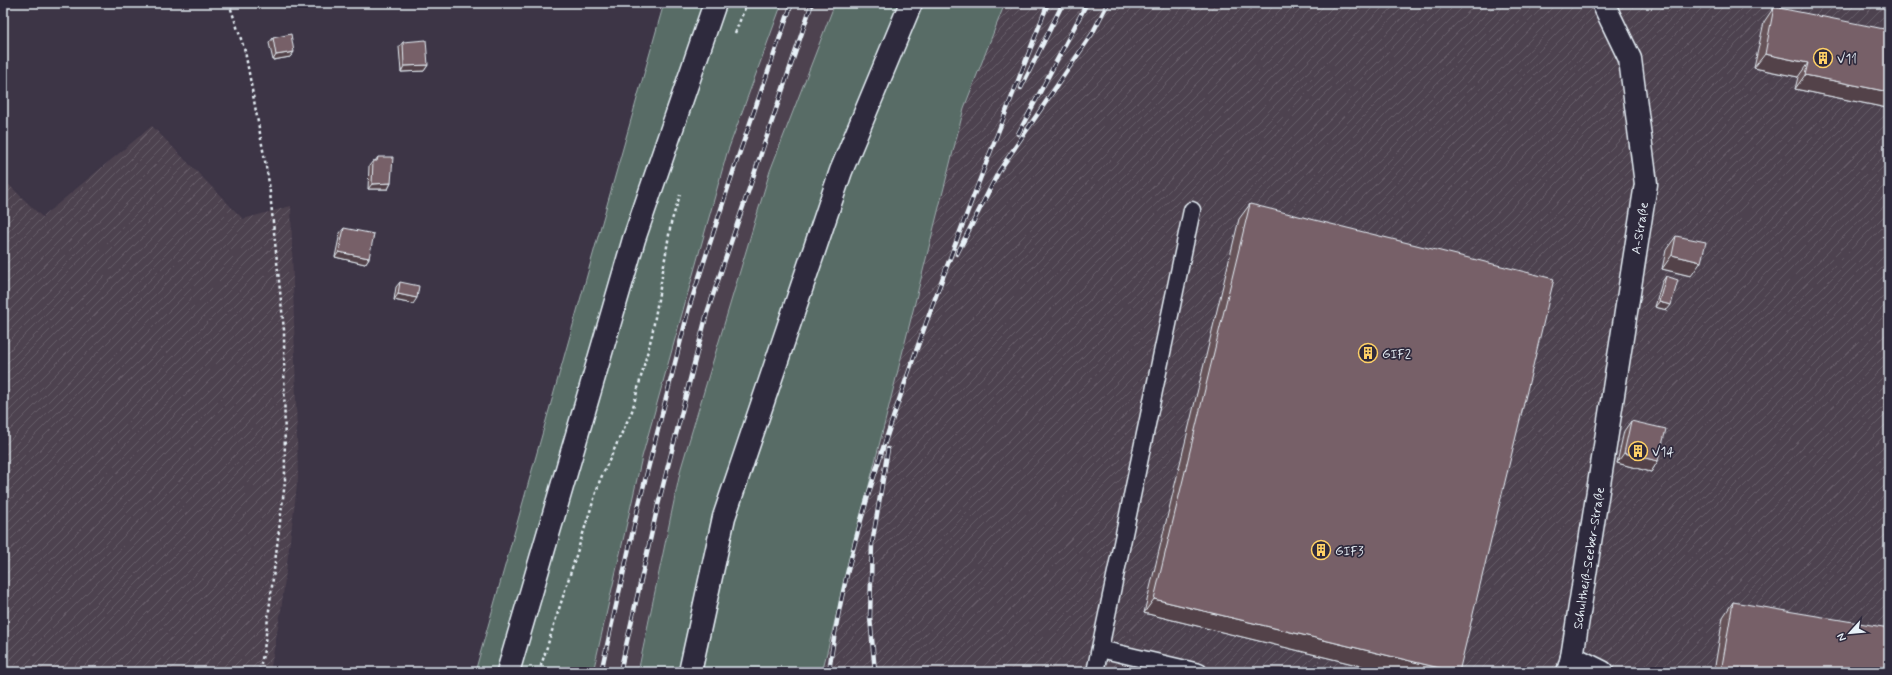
<svg xmlns="http://www.w3.org/2000/svg" width="1892" height="675" font-family="Mynerve,sans-serif">
<defs>
<pattern id="industrial-furrows" width="10" height="10" patternUnits="userSpaceOnUse"><rect width="10" height="10" fill="#4e4250"/><path d="M-1 1l2-2M0 10L10 0M9 11l2-2" fill="none" stroke="#685e6a"/></pattern>
</defs>
<rect width="100%" height="100%" fill="#3d3546"/>
<filter id="ink" filterUnits="userSpaceOnUse"><feTurbulence type="fractalNoise" baseFrequency=".025" numOctaves="2"/><feDisplacementMap in="SourceGraphic" scale="8" xChannelSelector="R" yChannelSelector="G"/><feConvolveMatrix kernelMatrix="1 2 1 2 8 2 1 2 1" color-interpolation-filters="sRGB"/></filter>
<g filter="url(#ink)">
<path fill="#4e4250" d="M782,3H835L770,171L681,468L637,672H593L642,457L727,153Z"/>
<g fill="url(#industrial-furrows)">
<path d="M1005,3H1889V672H822L964,108Z"/>
<path d="M152,126L243,219L291,206L298,478L281,610L270,672H3V179L42,217Z"/>
</g>
<g fill="#586c66" stroke="#a0aeaf">
<path d="M664,3H782L727,153L642,457L593,672H475Z"/>
<path d="M835,3H1005L964,108L822,672H638L681,468L770,171Z"/>
</g>
<g fill="none" stroke-linecap="round" stroke-linejoin="round">
<g stroke="#e8f1f8" stroke-width="19">
<g id="service">
<path d="M1100,649L1199,672"/>
<path d="M1095,672L1192,210"/>
</g>
</g>
<g stroke="#e8f1f8" stroke-width="25">
<g id="minor">
<path d="M1572,657L1646,184L1630,59L1603,3"/>
<path d="M1568,672L1572,657L1602,672"/>
</g>
</g>
<g stroke="#e8f1f8" stroke-width="25">
<path id="secondary" d="M690,672L724,517L841,171L911,3"/>
</g>
<g stroke="#e8f1f8" stroke-width="25">
<path id="trunk" d="M508,672L634,239L715,3"/>
</g>
<g stroke="#e8f1f8" stroke-width="2.5" stroke-dasharray="3 3" stroke-linecap="butt">
<path d="M229,3L245,51L269,183L284,330L285,482L264,650L259,672"/>
<path d="M735,33L747,3"/>
<path d="M539,672L600,480L632,411L652,335L671,223L680,195"/>
</g>
<use href="#service" stroke="#2f2a3d" stroke-width="16"/>
<use href="#minor" stroke="#2f2a3d" stroke-width="22"/>
<use href="#secondary" stroke="#2f2a3d" stroke-width="22"/>
<use href="#trunk" stroke="#2f2a3d" stroke-width="22"/>
<g stroke="#e8f1f8" stroke-width="4.5">
<g id="rail">
<path d="M1021,88L1063,3"/>
<path d="M1018,134L1087,3"/>
<path d="M957,254L999,171L1092,34L1108,3"/>
<path d="M601,672L639,504L689,308L736,163L792,3"/>
<path d="M620,672L658,505L707,313L812,3"/>
<path d="M829,672C842,569 875,469 909,371C952,247 1001,126 1048,3"/>
<path d="M875,672L870,617L872,544L888,449"/>
</g>
</g>
<use href="#rail" stroke="#2f2a3d" stroke-width="3" stroke-dasharray="9" stroke-linecap="butt"/>
</g>
<g fill="#665359" stroke="#e8f1f8">
<path d="M1774,7L1887,108L1795,89L1798,77L1754,68L1764,22Z"/>
<path d="M273,38L294,52L290,57L273,60L269,43Z"/>
<path d="M403,42L428,65L424,71L401,72L399,47Z"/>
<path d="M378,157L391,183L388,189H368L369,166L373,161H375Z"/>
<path d="M1250,204L1459,672H1386L1144,613L1239,219Z"/>
<path d="M344,228L369,258L365,264L335,257L340,233Z"/>
<path d="M1676,236L1691,276L1662,269L1666,250Z"/>
<path d="M1666,276L1667,310L1655,307L1662,282Z"/>
<path d="M400,282L413,304L394,300L396,287Z"/>
<path d="M1631,421L1658,461L1651,472L1617,463L1624,431Z"/>
<path d="M1733,602L1889,672H1714L1723,617Z"/>
</g>
<g fill="#534349" stroke="#e8f1f8">
<path d="M294,52L290,57L273,60L276,55Z"/>
<path d="M1765,54L1808,63L1798,77L1754,68Z"/>
<path d="M428,65L424,71L401,72L404,66Z"/>
<path d="M1805,75L1889,92V105L1887,108L1795,89Z"/>
<path d="M391,183L388,189H368L372,184Z"/>
<path d="M339,252L369,258L365,264L335,257Z"/>
<path d="M1672,255L1701,262L1691,276L1662,269Z"/>
<path d="M398,294L417,298L413,304L394,300Z"/>
<path d="M1659,302L1671,305L1667,310L1655,307Z"/>
<path d="M1624,453L1658,461L1651,472L1617,463Z"/>
<path d="M1154,599L1456,672H1386L1144,613Z"/>
</g>
<g fill="#776068" stroke="#e8f1f8">
<path d="M1774,7L1889,30V92L1805,75L1808,63L1765,54Z"/>
<path d="M291,34L294,52L276,55L273,38Z"/>
<path d="M426,40L428,65L404,66L403,42Z"/>
<path d="M378,157H393L391,183L372,184L373,161H377Z"/>
<path d="M1250,204L1554,279L1459,672H1456L1154,599Z"/>
<path d="M344,228L374,234L369,258L339,252Z"/>
<path d="M1676,236L1706,242L1701,262L1672,255Z"/>
<path d="M1666,276L1678,280L1671,305L1659,302Z"/>
<path d="M400,282L419,286L417,298L398,294Z"/>
<path d="M1631,421L1666,429L1658,461L1624,453Z"/>
<path d="M1733,602L1889,628V672H1721Z"/>
</g>
</g>
<defs>
<g id="building-ring" transform="scale(1)"><circle r="9.5" fill="#2f2a3d" stroke="#ffd166" stroke-width="1.5"/><path d="M-4-6H4V6H1V3H-1V6H-4ZM-2.5-4.3h1.7v1.8h-1.7ZM.8-4.3h1.7v1.8H.8ZM-2.5-1h1.7V.8h-1.7ZM.8-1h1.7V.8H.8Z" fill="#ffd166"/></g>
</defs>
<g fill-rule="evenodd">
<use href="#building-ring" x="1823" y="58"/>
<use href="#building-ring" x="1368" y="353"/>
<use href="#building-ring" x="1638" y="451"/>
<use href="#building-ring" x="1321" y="550"/>
</g>
<g text-anchor="middle" stroke-width="3.5" stroke-linejoin="round" paint-order="stroke">
<g font-size="13" fill="#e8f1f8" stroke="#2f2a3d" text-anchor="start">
<text x="1837" y="63">V11</text>
<text x="1382" y="358">GIF2</text>
<text x="1652" y="456">V14</text>
<text x="1335" y="555">GIF3</text>
</g>
<g font-size="13" fill="#e8f1f8" stroke="#2f2a3d">
<text transform="translate(1639 228) rotate(-81)" y="5">A-Straße</text>
<text transform="translate(1588 558) rotate(-81)" y="5">Schultheiß-Seeber-Straße</text>
</g>
</g>
<rect width="1892" height="675" fill="none" stroke="#2f2a3d" stroke-width="16"/>
<rect x="8" y="8" width="1876" height="659" fill="none" stroke="#e8f1f8" stroke-width="1.5" filter="url(#ink)"/>
<g transform="translate(1850 633) rotate(243)" stroke="#2f2a3d" stroke-width="3" paint-order="stroke">
<path d="M0-3L7 15L0 10L-7 15Z" fill="#e8f1f8"/>
<text y="-6" font-size="11" font-weight="bold" text-anchor="middle" fill="#e8f1f8">N</text>
</g>
</svg>
